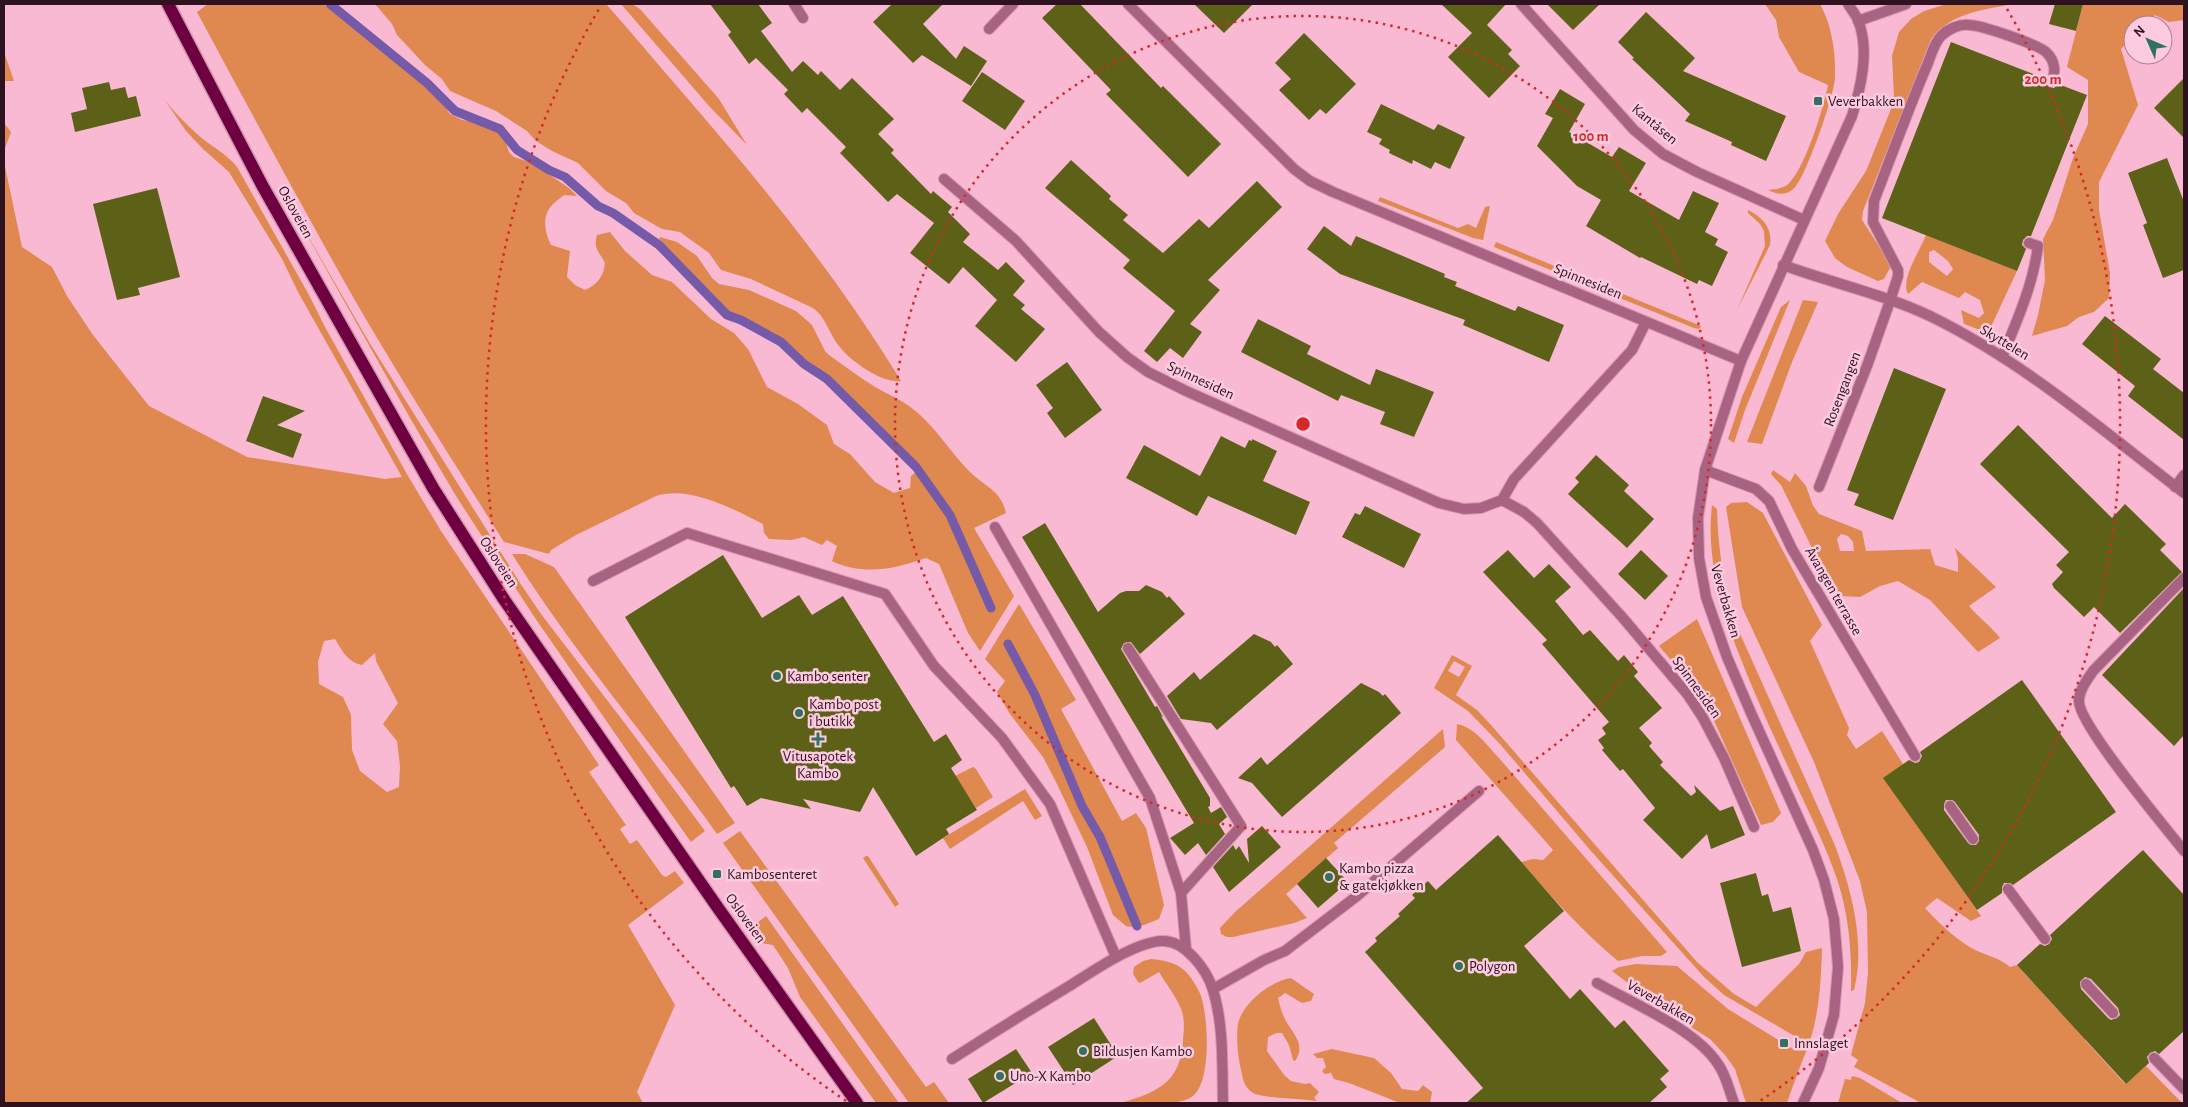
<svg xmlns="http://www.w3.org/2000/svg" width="2188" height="1107" font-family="'Alegreya Sans',sans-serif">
<rect width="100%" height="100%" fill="#fab9d3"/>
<g fill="#df884f" fill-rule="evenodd">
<path d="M208,4H323L434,92L450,114L462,120L484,123L497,130L505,140L509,152L514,157L532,163L569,188L577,196L564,195C559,199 552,204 549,209C542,220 546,235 551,245L570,251L567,277L575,285L585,290C597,285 604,276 605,263C599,251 593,249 597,235L610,232L625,251L652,275L672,282L711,319L734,333L748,349L767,387L798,404L827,425L834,444L850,454L875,482L894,493L910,488L911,476L916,472L919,465L841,391L829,376L809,364L771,331C760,333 753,322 744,317C739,314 733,313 728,312L659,239L660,237L677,242L697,256L712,278L719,284L749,290L796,311L812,325L825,351L829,355C845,366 860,378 877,388C889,395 902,400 913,409C935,426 950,452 969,471C985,487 1001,490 1006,513L974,528L1014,596L980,651L968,633L939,564L926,558C895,569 863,576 832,561L837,546L827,540L822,545L804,537L791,540L769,539L764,533L763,524C734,509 688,485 656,496L576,535L551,550L549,554L504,542C453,461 401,380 353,297C300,203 248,107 197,12Z"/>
<path d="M375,4H606C634,35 660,67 688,99C765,188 839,279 901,381C883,384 850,361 839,346C829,334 826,317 813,308L751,279L721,270L709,253L680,232L662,229L634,213L626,203L606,191L578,163L552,151L536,141L527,131L496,111L450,91L442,79L425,65L397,35L392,24Z"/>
<path d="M621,4H632L640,9L719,99L747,145L709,106Z"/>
<path d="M1765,4H1820C1832,25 1836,54 1835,78C1834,96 1807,173 1796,186C1788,196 1778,195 1768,190C1775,189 1781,189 1787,185C1804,172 1824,107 1828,85L1799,72L1779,37L1776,20Z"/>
<path d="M1947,4H2013C1983,10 1950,13 1931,39L1863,211L1862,220L1888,260L1890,268L1884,279L1878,281L1847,267L1835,258L1825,241L1838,214L1866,171L1891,109L1894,95L1892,56L1899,32L1911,19L1924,11Z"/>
<path d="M2083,4H2184V20L2169,22L2155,15L2145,25H2133V36L2121,49L2138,105L2099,182V210L2110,273L2109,298L2094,312L2079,317L2067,326L2032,336L2038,315L2045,280L2043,239L2053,220L2073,158L2088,124V80L2067,67Z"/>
<path d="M4,52L14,81H4Z"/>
<path d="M164,99C174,112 185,123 197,134C210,146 226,153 237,167L309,295L325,327L408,476L441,531L599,765L589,772L626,825L620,829L630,844L637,840L662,875L666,877L675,871L684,883L628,925L675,1005L637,1092L643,1103H4V162L22,247L52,267L67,296L93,335L149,406L247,457L385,479L402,477L298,292L282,259L229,172L203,149L186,131ZM335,639C342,650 347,662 362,665L375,653L376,661L398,703L383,724L397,741L400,766L399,787L387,792L360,771L352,750L351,715L343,697L319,684L318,662L324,641Z"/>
<path d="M4,123L11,132L4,151Z"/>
<path d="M1380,197L1458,228L1468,224L1476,228L1485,207L1490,206L1483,240L1473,238L1378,201Z"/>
<path d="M290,205L369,342L520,583L541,614L630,730L705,831L691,842L659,797L533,615L456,496L410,418Z"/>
<path d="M1748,210C1762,217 1773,228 1770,245L1737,310L1765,246L1764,231L1760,224L1748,213Z"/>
<path d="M1926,235L2017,271L1988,333L1964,324L1961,310L1979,318L1984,313L1980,300L1965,292L1959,298L1922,282L1908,294C1900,279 1920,251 1926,235ZM1934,250L1948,261L1953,269L1947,276L1929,262V252Z"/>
<path d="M1496,242L1701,326L1699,329L1694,328L1494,247Z"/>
<path d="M1790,300L1745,410L1734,443L1728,439L1742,397L1781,307Z"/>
<path d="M1803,300L1818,302L1792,362L1762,444L1747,442Z"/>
<path d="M1773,470L1790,482L1795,473L1806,486L1813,506L1819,514L1862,531L1866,551L1930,549L1935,565L1958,572V559L1955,548L1996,587L1969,606C1979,618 1991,626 2000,638L1978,652L1930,600L1898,581L1880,586L1860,597L1840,596L1814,552L1781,485L1771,474ZM1841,534L1848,536L1853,542L1854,551H1840L1837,539Z"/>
<path d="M1747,502L1763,513L1822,625L1810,641L1849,728L1847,735L1856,749L1882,731L1903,764L1942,860L1981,916L1971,921L1937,898L1925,908C1939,923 1956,940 1975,950C1988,956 2000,958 2010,967L2017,965L2058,1010L2103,1022L2085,1040L2125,1084L2146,1066L2182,1103H1921L1854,1067L1858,1060L1851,1055L1865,1003L1868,973L1867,912L1860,881L1814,762L1742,607L1726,507L1731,503Z"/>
<path d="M1712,505L1717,509C1718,546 1723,583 1733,618L1834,843C1851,888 1866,942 1854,990L1851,991C1852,953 1849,915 1837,879C1827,850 1814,823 1801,795C1779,747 1756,699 1737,649C1720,602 1706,555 1712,505Z"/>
<path d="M512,554H525L554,567L735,823L717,834C650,740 573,652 512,554Z"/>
<path d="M1019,604L1076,700L1061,709L1122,821L1136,813L1146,828L1164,905L1159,919L1144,925L1132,927L1126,926L1113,915L1087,847L1055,780L1043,757L1010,714L997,692L1005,681L985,659Z"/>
<path d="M1697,619L1781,813L1773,822L1761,825L1710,712L1694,687L1659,646Z"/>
<path d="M1452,655L1472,666L1456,695L1477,710L1491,725L1697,962L1734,994L1756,1007L1799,964L1806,952L1822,948C1821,983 1819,1019 1806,1052C1799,1069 1793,1085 1787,1103H1746L1735,1069L1725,1055L1710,1039L1657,1005L1612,971L1619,967L1636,964L1677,966L1728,1009L1793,1049L1798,1038L1724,995L1704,977L1591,851L1500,744L1468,711L1434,688ZM1454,661L1465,667L1459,677L1448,671Z"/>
<path d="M1457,724C1474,727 1487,745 1498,757L1667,952L1661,956H1642L1618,961C1582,931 1552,897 1521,862L1533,859L1543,860L1553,850L1456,740Z"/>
<path d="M1443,729L1445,747L1334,843L1338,848L1286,894L1307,918L1294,923L1233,937H1227L1221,934L1220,928L1235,912Z"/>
<path d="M973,767L976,769L993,797L976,808L955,776Z"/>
<path d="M1025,789L1042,816L1035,820L1023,801L950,849L943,838Z"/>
<path d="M740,831L926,1087L934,1082L949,1103H909L723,843Z"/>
<path d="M866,856H868L899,904L895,907L863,858Z"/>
<path d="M766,916L899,1103H876L800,997L788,968L773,945L761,943L751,928Z"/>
<path d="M1151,959C1162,960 1175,962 1184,970C1190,975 1198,988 1201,996C1208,1017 1212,1080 1193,1096C1179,1107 1139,1103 1121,1103C1158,1092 1181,1082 1183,1040C1184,1030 1185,1018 1181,1009C1176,996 1166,984 1159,972L1140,983L1138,982L1133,974L1134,967L1143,961Z"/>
<path d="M1291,978L1314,994L1311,1001L1302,1003L1285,993L1278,998C1280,1006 1282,1014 1286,1021C1294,1035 1306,1045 1295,1061L1293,1060L1289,1045L1282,1033H1277L1268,1037L1267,1051L1285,1076L1291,1081L1305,1084L1310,1083L1319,1092L1314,1098L1317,1101C1303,1099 1262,1098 1253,1093C1244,1087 1243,1079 1241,1070C1238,1057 1236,1037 1238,1024C1242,1003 1271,981 1291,978Z"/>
<path d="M1332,1049L1374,1058L1391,1073L1402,1089L1418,1091L1423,1085L1432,1092L1430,1103H1400L1349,1083L1334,1079L1331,1073L1325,1074L1322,1071L1326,1067L1323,1058H1317L1313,1054Z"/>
<path d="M1852,1076L1860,1078L1902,1103H1838L1845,1079L1851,1080Z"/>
</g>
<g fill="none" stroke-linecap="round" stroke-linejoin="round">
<g stroke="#755aa9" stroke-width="9">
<path d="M330,4L427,83L455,111L500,129L517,150L549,170L565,177L598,206L613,213L659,245L727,315L741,320L781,342L804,364L827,379L916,467L950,515L991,608"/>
<path d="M1008,644L1035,695L1082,806L1100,837L1118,880L1137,926"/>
</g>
</g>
<g fill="#5d6118" fill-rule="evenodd">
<path d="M710,4H758L772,23L761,31L792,72L803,61L818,75L821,71L840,90L852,78L894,119L878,134L894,150L891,153L931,194L933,191L952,207L948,212L970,234L963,242L998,270L1006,262L1025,281L1013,295L1025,305L1021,309L1045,329L1016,362L975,326L997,300L963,267L949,284L910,253L934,223L897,194L888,202L840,153L846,147L807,108L802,113L784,94L788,90L756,58L749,64L728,35L731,32Z"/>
<path d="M892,4H943L923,24L956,59L964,46L987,61L971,86L922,55L913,63L873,22Z"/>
<path d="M1057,4H1080L1161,88L1163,86L1221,144L1188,177L1106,94L1111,90L1042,18Z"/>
<path d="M1194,4H1253L1224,33Z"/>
<path d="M1441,4H1506L1487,25L1512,50L1508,54L1520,66L1489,98L1448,57L1472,33Z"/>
<path d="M1547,4H1600L1573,30Z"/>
<path d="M2055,4H2083L2076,31L2049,24Z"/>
<path d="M1646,12L1695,58L1683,71L1786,116L1766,161L1731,145L1732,142L1685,121L1690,114L1632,59L1634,58L1618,42Z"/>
<path d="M1304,33L1356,84L1326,114L1320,109L1309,120L1279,90L1291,79L1275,63Z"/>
<path d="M1951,42L2046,79L2045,83L2049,87L2054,88L2058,84L2087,95L2031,236H2027L2023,240L2022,245L2026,249L2017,271L1882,218Z"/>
<path d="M982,72L1025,101L1005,130L962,101Z"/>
<path d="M2184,78V138L2154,108Z"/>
<path d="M109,82L111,90L125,87L128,98L136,96L141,116L75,132L71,113L87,109L82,88Z"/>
<path d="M1560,89L1585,104L1569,132L1612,157L1619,147L1646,163L1629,191L1679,220L1693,191L1719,203L1705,232L1718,239L1715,245L1728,252L1712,286L1699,280L1697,284L1641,257L1640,258L1586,226L1601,200L1577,186L1537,146L1553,118L1545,114Z"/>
<path d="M1381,104L1434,130L1438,124L1465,137L1450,169L1435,162L1431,169L1413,160L1412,164L1389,153L1390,150L1379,144L1382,139L1367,132Z"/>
<path d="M2167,158L2184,202V270L2163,278L2143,225L2147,223L2128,173Z"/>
<path d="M1071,160L1111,196L1109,199L1128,215L1123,220L1163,253L1199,219L1209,228L1257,181L1282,207L1208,280L1220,290L1190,324L1202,332L1183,358L1170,348L1157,362L1144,351L1175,311L1123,268L1130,260L1045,188Z"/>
<path d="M157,188L180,277L138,288L140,295L117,300L93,204Z"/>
<path d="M1324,226L1351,246L1356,236L1445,274L1444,277L1457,282L1455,286L1515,311L1518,306L1564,325L1549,362L1463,325L1465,320L1340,274L1307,249Z"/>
<path d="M2105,316L2161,359L2153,369L2184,393V440L2128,396L2135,386L2082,344Z"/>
<path d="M1258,319L1311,346L1307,354L1370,385L1376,369L1434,392L1414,437L1380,424L1385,412L1341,395L1338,401L1241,352Z"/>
<path d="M1067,362L1102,410L1065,438L1047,413L1053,408L1036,385Z"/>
<path d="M1894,368L1946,389L1893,520L1854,505L1859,494L1847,490Z"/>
<path d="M263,396L305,411L277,425L302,434L293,458L246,441Z"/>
<path d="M2018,425L2112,518L2125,504L2166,544L2160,550L2182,572L2120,633L2094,607L2084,617L2054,588L2052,584L2063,572L2056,565L2069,552L1980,464Z"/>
<path d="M1221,436L1245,448L1249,440L1252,441V439L1277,451L1263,481L1310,502L1296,535L1208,496L1197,516L1126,478L1144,445L1200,476Z"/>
<path d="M1596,455L1629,485L1624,491L1654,519L1627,548L1568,494L1579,482L1575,478Z"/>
<path d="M1365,506L1421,534L1404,568L1342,537L1355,513L1360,515Z"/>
<path d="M1045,523L1098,612L1120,593L1126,591H1139L1146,585L1162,592L1167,598L1169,596L1185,614L1140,654L1131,642L1124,643L1121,649L1155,707L1157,706L1163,717L1161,716L1210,798V806L1208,807L1211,813L1221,807L1227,817L1219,824L1225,834L1206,855L1198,843L1185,855L1171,839L1170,838L1194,823L1022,537Z"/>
<path d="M1508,550L1534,578L1549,564L1571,587L1555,601L1583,635L1590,630L1618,661L1624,655L1638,672L1634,676L1662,708L1639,728L1652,743L1649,746L1663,762L1660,765L1691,796L1696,792L1694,785L1720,811L1733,806L1745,835L1711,849L1707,834L1682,859L1643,820L1655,808L1623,769L1620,771L1602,750L1604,748L1598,740L1606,734L1602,728L1609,722L1542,644L1547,640L1483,572Z"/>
<path d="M1641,550L1668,576L1645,600L1618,574Z"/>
<path d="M723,555L762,618L799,595L812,615L843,596L934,742L946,734L962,760L951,768L977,810L946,829L949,834L916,856L873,787L860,812L803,799L811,809L761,798L747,806L734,786L731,788L625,617Z"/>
<path d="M2184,588V735L2174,746L2102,675Z"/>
<path d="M1254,634L1271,642L1275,647L1277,645L1293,664L1217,730L1211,723L1181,719L1167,696L1194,672L1200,680Z"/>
<path d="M2022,680L2116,812L2013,885L2010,883H2004L2002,887V893L1977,910L1883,778L1909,760L1915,763L1919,762L1922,756L1920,752ZM1946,800H1952L1955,802L1979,835V841L1976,845H1971L1968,843L1944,810V804Z"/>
<path d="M1361,683L1379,692L1383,696L1385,694L1401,713L1282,817L1252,783L1238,778L1261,757L1267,765Z"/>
<path d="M1262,826L1281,847L1229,892L1213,867L1233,845L1236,850L1239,846L1249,863L1247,839Z"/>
<path d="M1498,835L1564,911L1524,946L1570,999L1580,989L1615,1028L1624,1020L1669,1071L1660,1079L1667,1087L1649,1103H1466L1483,1088L1365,952L1377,941L1375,938L1400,916L1398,914L1415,898L1412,895L1428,881L1436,890Z"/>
<path d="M2143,850L2184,895V1031L2159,1054L2155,1051L2150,1053L2147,1057L2149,1063L2126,1084L2017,965L2040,944L2045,946L2049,944L2052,939L2050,935ZM2085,977L2091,979L2118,1008L2120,1015L2117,1018L2111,1020L2108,1018L2081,989L2080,982Z"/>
<path d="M1326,858L1348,882L1318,908L1297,884Z"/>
<path d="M1756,873L1762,896L1768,894L1773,912L1791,907L1801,951L1742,967L1720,883Z"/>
<path d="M1094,1018L1118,1056L1073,1085L1048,1047Z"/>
<path d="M1016,1049L1032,1073L983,1103L968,1079Z"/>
</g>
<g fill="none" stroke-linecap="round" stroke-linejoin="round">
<g stroke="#d198af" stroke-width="12">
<g id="service">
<path d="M1858,21L1906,4"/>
<path d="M1890,301L1898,276V270L1873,222L1874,201C1891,157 1907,113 1925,70C1930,60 1933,44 1941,36C1948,29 1959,24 1969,25C1981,25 2040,45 2047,53C2055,61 2056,72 2052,81"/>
<path d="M2002,357C2017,321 2033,285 2038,246L2029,243"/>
<path d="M1705,470L1756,489L1769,501L1792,549L1915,756"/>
<path d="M995,527L1150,798L1181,893L1186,949"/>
<path d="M593,581L687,533L885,594L934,666L1002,738L1050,804L1116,957"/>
<path d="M1128,648L1241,826L1181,893"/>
<path d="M1950,806L1973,839"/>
<path d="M2008,889L2045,939"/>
<path d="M1597,983C1634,1004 1695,1029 1718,1064C1726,1075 1729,1090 1734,1103"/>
<path d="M2086,984L2113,1013"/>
<path d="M1213,989L1264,960L1285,951L1357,896L1479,791"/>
<path d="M2154,1058L2184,1089"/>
<path d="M952,1059C991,1034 1031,1009 1071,985C1093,971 1135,942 1162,941C1185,940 1207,970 1213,990C1224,1026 1222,1066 1223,1103"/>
</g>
</g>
<g stroke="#d198af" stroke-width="12">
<g id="minor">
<path d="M794,4L803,18"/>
<path d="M1128,4L1294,169L1310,181L1333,192L1741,361"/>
<path d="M1521,4L1634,130L1663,154L1697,172L1804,220"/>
<path d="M989,29L1013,4"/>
<path d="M944,179L1016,241L1099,332L1127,357L1148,372L1186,391L1439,503L1464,509L1481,508L1502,500L1514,479L1632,350L1646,322"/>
<path d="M1783,265C1832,283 1883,294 1930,316C2024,362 2102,430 2184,493"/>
<path d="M1819,487L1867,366L1890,301"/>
<path d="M2175,487L2184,475"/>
<path d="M1502,500L1524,512L1537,523L1623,618L1688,695L1703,718L1724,758L1754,827"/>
<path d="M2184,578L2093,671C2087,680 2079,690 2079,701C2078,724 2166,828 2184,851"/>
</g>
</g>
<g stroke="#d198af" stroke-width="12">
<path id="tertiary" d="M1803,1103L1819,1068L1834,1015L1838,967L1834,919L1824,880L1813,850L1751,713L1727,657L1706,597L1699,558L1698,518L1705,470L1741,361L1852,116C1861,87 1870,50 1858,20C1856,15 1851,9 1848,4"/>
</g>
<g stroke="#d198af" stroke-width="15">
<path id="primary" d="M168,4L262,185L433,488L503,598L718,908L857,1103"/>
</g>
<use href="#service" stroke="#a96382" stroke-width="10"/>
<use href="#minor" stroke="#a96382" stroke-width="10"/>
<use href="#tertiary" stroke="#a96382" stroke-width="10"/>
<use href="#primary" stroke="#6e0042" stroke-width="12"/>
</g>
<g fill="none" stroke="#d62828" stroke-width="2.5" stroke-dasharray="2.5 5">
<circle cx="1303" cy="424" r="408"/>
<path d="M846 1101A817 817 0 0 1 599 9M2007 9A817 817 0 0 1 1760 1101"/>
</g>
<g fill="#31715f" stroke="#fdcbdf" stroke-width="2">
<rect x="1813" y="96" width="10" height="10" rx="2.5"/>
<circle cx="777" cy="676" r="5"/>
<circle cx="799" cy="713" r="5"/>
<path d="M815.5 731.5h5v5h5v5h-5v5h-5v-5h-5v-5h5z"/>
<rect x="712" y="869" width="10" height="10" rx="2.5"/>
<circle cx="1329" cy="877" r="5"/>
<circle cx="1459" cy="966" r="5"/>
<rect x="1779" y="1038" width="10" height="10" rx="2.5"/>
<circle cx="1083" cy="1051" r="5"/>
<circle cx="1000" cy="1076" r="5"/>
</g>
<g text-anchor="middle" stroke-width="5" stroke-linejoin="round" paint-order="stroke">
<g font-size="15" fill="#2f1220" stroke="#fdcbdf" text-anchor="start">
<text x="1828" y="106">Veverbakken</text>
<text x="787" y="681">Kambo senter</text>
<text x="809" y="709">Kambo post<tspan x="809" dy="17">i butikk</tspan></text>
<text x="818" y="761" text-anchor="middle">Vitusapotek<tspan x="818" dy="17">Kambo</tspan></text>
<text x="1339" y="873">Kambo pizza<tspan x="1339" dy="17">&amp; gatekjøkken</tspan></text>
<text x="727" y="879">Kambosenteret</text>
<text x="1469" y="971">Polygon</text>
<text x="1794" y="1048">Innslaget</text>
<text x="1093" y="1056">Bildusjen Kambo</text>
<text x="1010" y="1081">Uno-X Kambo</text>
</g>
<g font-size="15" fill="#2f1220" stroke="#fdcbdf">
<text transform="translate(1655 124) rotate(40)" y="5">Kantåsen</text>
<text transform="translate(296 212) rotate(61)" y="5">Osloveien</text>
<text transform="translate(1588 281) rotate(22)" y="5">Spinnesiden</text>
<text transform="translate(2005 342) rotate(31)" y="5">Skyttelen</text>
<text transform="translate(1201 380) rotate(25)" y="5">Spinnesiden</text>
<text transform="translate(1842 389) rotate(-69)" y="5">Rosengangen</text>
<text transform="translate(499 562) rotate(57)" y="5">Osloveien</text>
<text transform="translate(1834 591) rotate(60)" y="5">Åvangen terrasse</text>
<text transform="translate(1726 601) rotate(74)" y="5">Veverbakken</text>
<text transform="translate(1697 687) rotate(54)" y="5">Spinnesiden</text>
<text transform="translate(746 918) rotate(54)" y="5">Osloveien</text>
<text transform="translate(1661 1002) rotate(30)" y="5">Veverbakken</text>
</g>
</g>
<circle cx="1303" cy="424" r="8" fill="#d62828" stroke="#fdcbdf" stroke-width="2.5"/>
<g font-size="15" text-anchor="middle" font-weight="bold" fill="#d62828" stroke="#fdcbdf" stroke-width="5" stroke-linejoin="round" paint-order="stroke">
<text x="2043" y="84">200 m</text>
<text x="1591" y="141">100 m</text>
</g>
<rect width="2188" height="1107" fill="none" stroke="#2f1220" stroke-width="10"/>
<g transform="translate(2148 40) rotate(315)"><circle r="24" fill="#fdcbdf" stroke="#ab8193"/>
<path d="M0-4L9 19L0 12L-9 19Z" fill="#31715f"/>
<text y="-8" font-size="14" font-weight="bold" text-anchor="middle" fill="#2f1220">N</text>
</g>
</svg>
